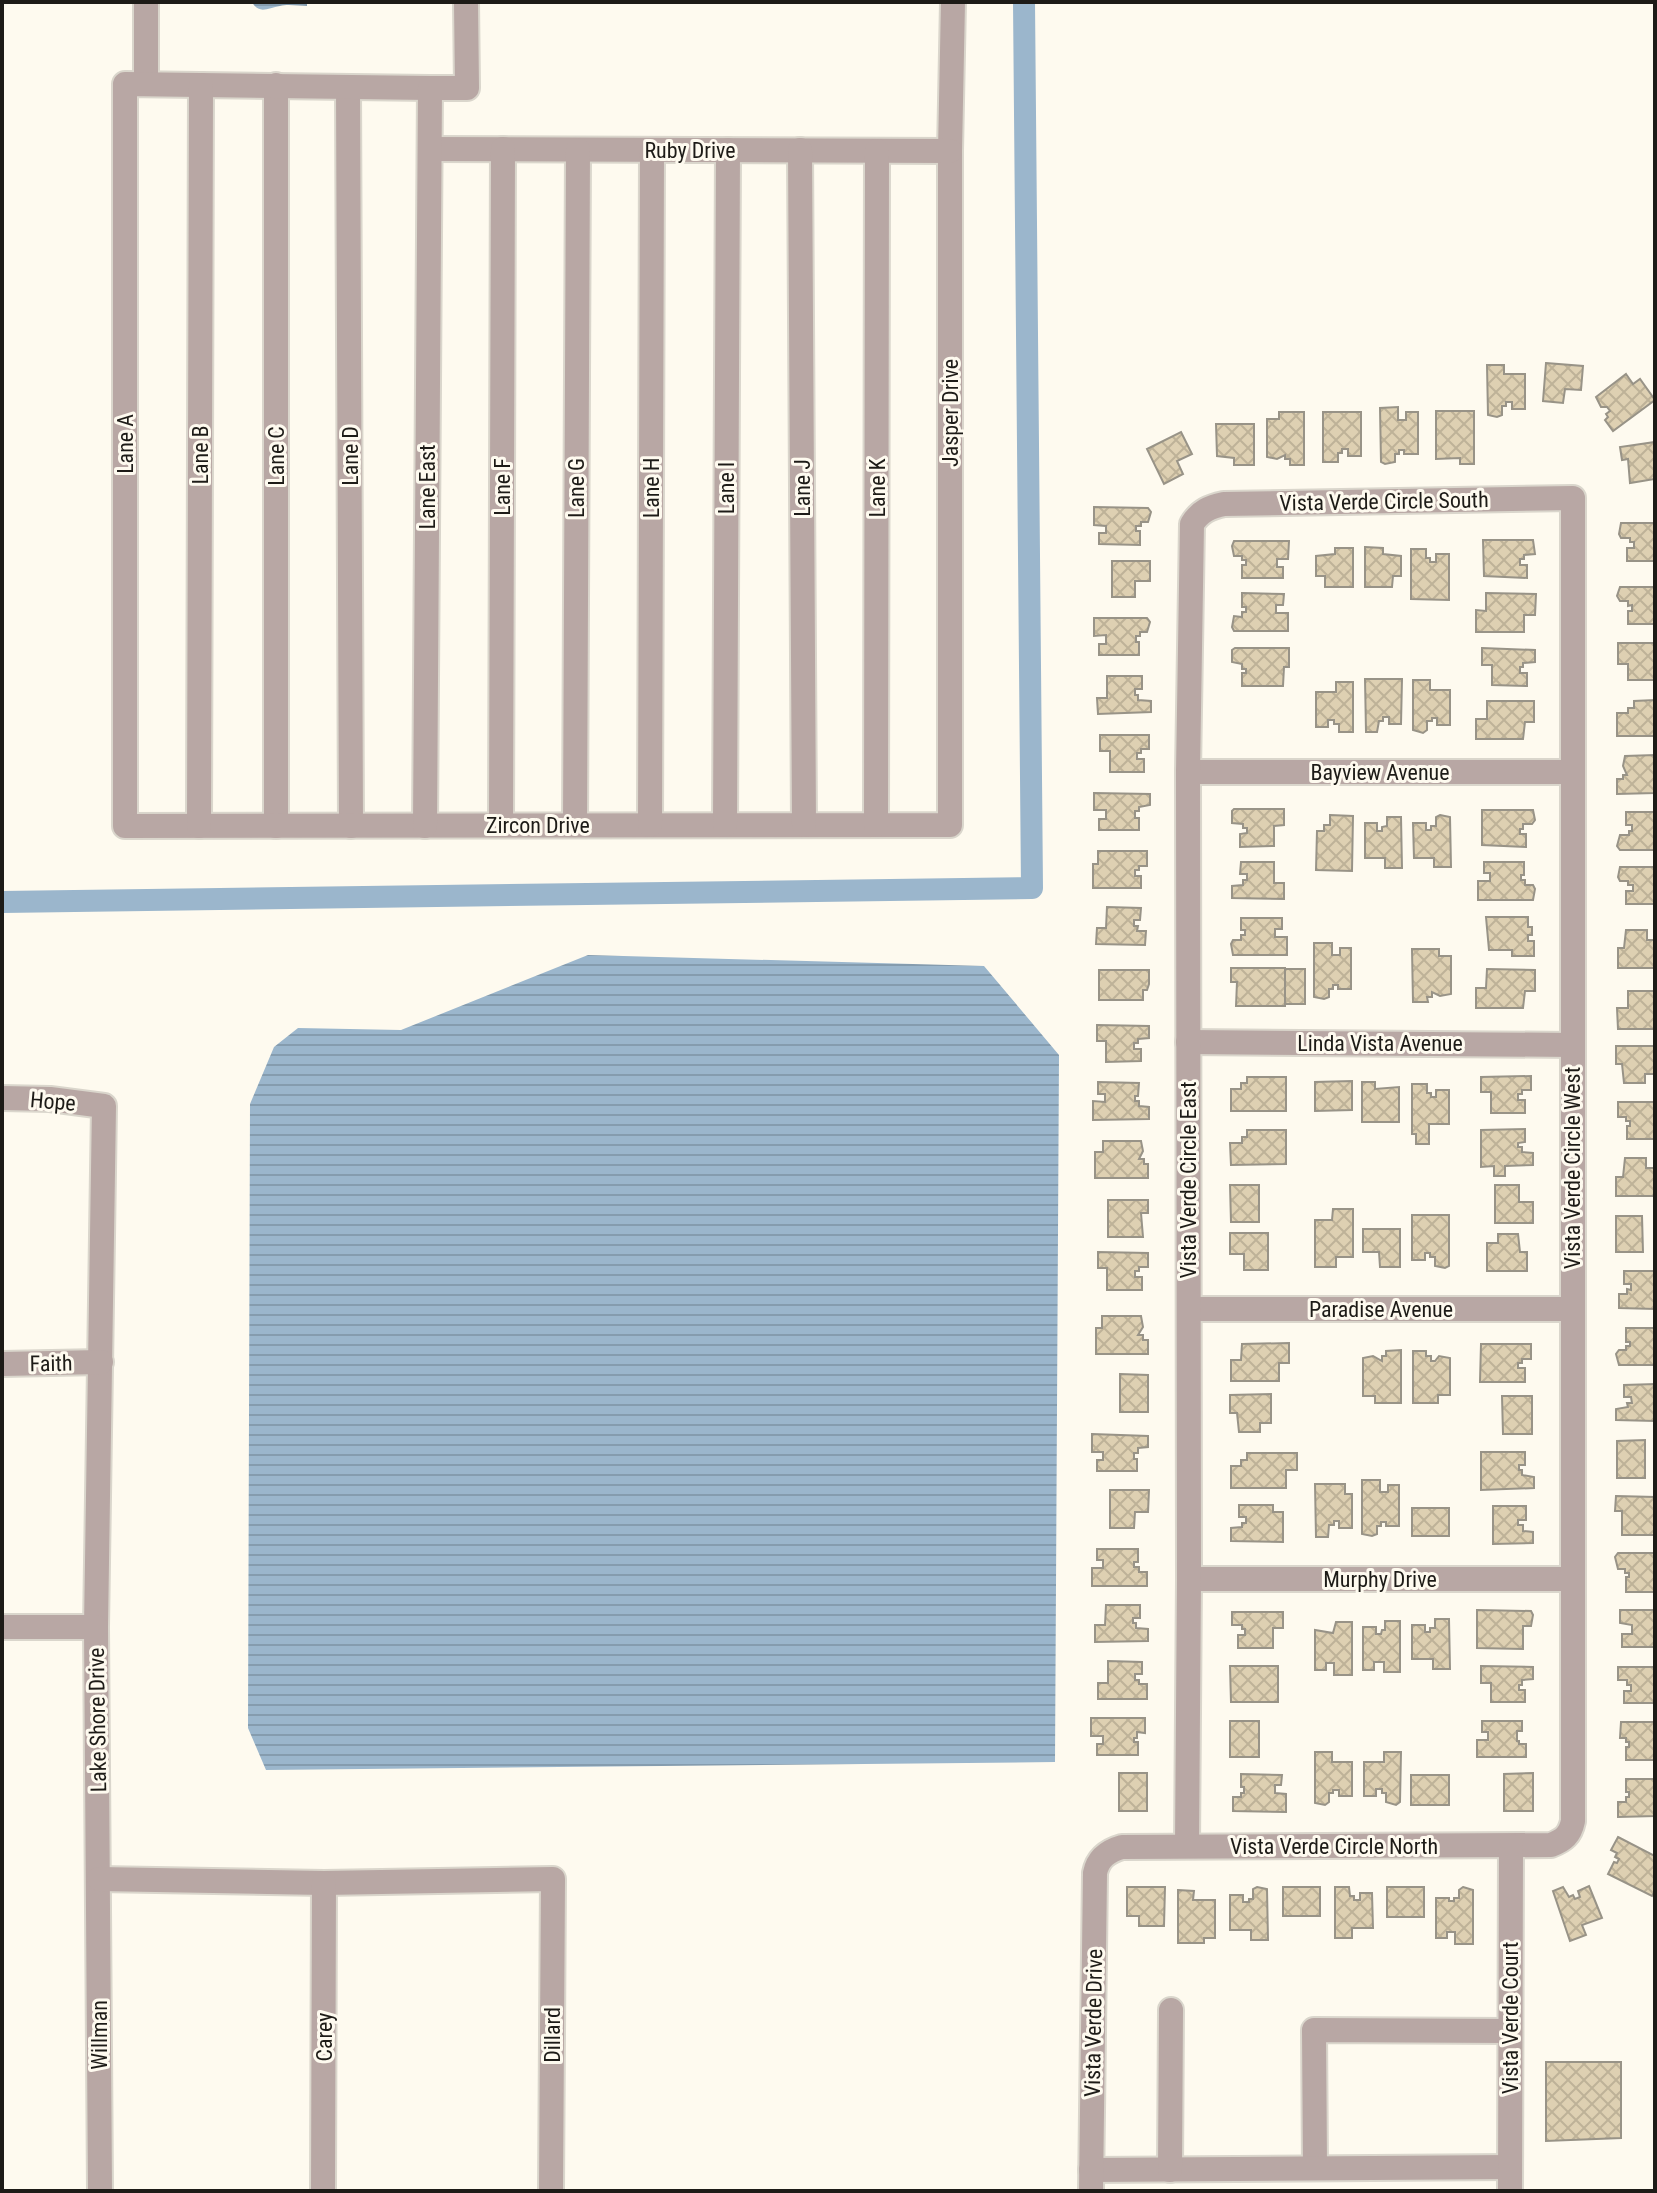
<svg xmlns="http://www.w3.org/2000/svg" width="1657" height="2193" font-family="'Roboto Condensed',sans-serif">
<defs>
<pattern id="water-rules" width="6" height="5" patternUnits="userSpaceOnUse" patternTransform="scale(2)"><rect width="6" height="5" fill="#9bb6cc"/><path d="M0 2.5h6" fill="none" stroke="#859cae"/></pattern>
<pattern id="building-cross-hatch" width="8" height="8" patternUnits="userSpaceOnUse" patternTransform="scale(2)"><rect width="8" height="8" fill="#ded0b2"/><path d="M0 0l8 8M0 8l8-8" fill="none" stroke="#beb298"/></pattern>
</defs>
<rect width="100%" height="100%" fill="#fefaef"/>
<g fill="url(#water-rules)">
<path d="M252,2H307V6C299,6 288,4 280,6C268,8 259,15 252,2Z"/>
<path d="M588,955L984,966L1059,1055L1055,1762L266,1770L248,1728L250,1104L274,1047L298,1028L401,1030Z"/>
</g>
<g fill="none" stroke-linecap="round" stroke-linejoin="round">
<path stroke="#9bb6cc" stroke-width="22" d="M2,902L1032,888L1024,2"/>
</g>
<g fill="url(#building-cross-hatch)" stroke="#989387" stroke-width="2">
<path d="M1546,363L1583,366L1581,390L1565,389L1563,403L1543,401Z"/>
<path d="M1487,365H1504V374H1525V409H1512V402H1506V406H1502V415L1497,417L1488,415Z"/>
<path d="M1626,374L1633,384L1640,379L1655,400L1613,431L1605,420L1608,417L1606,414L1610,411L1607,407H1601L1596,397Z"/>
<path d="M1398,407V420H1406V412H1418V454H1404V450H1399V454H1395V462L1385,464L1381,462L1380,408Z"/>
<path d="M1436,411H1474V464H1460V458L1436,459Z"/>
<path d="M1279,412H1304V465H1290V459H1285V455L1277,459L1267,457V419H1279Z"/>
<path d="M1323,412H1361V456H1348V449H1342V453H1338V462H1323Z"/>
<path d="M1216,424H1254V465H1234V458L1217,456Z"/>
<path d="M1181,432L1192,454L1177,461L1183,474L1164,484L1147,449Z"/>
<path d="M1655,442V479L1630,483L1628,459L1622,460L1620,447Z"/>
<path d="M1094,507L1148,508L1151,512L1148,522H1141V526H1136V531H1140V545L1099,544V533H1106V526L1094,525Z"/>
<path d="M1621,523H1655V561H1627V548H1634V542H1630V538H1621L1619,534Z"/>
<path d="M1483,540H1533L1535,554L1524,555V559H1520V565H1527V578L1484,576Z"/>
<path d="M1234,541H1289L1288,559H1277V567H1283V578H1242V565H1246V560H1242V556H1234L1232,546Z"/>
<path d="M1365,547L1383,548V554L1401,556V576H1393L1392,587H1365Z"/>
<path d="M1335,548H1353V587H1325V576H1316V556L1335,554Z"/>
<path d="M1411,549H1426V558H1430V562H1436V554H1449V600L1411,599Z"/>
<path d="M1112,561H1150V581H1135V597H1112Z"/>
<path d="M1620,587H1655V624H1628V611H1632V605L1628,606V601H1620L1617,596Z"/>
<path d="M1242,593L1284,594L1283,605H1276V613H1288V631H1234L1232,627L1234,616L1242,617V612H1246V607H1242Z"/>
<path d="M1486,593L1536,594L1535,615H1524V632H1476V610L1486,611Z"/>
<path d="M1094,618H1147L1150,622L1147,632H1140V636H1136V642H1139V655H1099V644H1106V635L1094,636Z"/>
<path d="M1618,643H1655V680H1628V664H1618Z"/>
<path d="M1235,648H1289V667H1284L1283,686H1242V673H1246V669H1242V664L1232,662V650Z"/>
<path d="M1482,648L1535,650V662L1523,663V667H1520V673H1527V686L1492,685V665H1482Z"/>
<path d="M1107,676H1142V689H1135V695H1138V700L1151,701V712L1098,714L1097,698H1107Z"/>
<path d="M1365,679H1402L1401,724H1389V717H1383V721H1379L1377,732H1366Z"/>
<path d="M1413,680H1430V690H1450V725H1437V718H1432V721H1427V730L1423,733L1413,730Z"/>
<path d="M1336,682H1353V732H1339V724H1334V720H1328V727H1316V692H1336Z"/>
<path d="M1655,700V736H1617V713H1628V708H1634V701Z"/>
<path d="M1487,701H1534V722H1525L1523,739H1476V719H1487Z"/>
<path d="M1100,735H1149V749H1141V753H1137V759H1144V772H1110V751H1100Z"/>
<path d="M1655,755V793L1617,794V779H1623V775H1627L1623,766L1625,756Z"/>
<path d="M1094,793L1150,794V805L1139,807V811H1135V818H1139V830H1099V819H1106V810H1094Z"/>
<path d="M1234,809H1284V825L1274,826V846L1240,847V834L1247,833V828H1243V824L1232,823V811Z"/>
<path d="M1482,810H1533L1535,820L1532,824H1523V829H1520V834H1526V847L1482,845Z"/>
<path d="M1626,812H1655V850H1620L1617,846L1620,835H1629V831H1632V825H1626Z"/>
<path d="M1330,815L1353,816L1352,871L1316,870L1317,831H1324V825H1330Z"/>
<path d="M1440,815L1450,817L1451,867H1434V858H1414L1413,823H1426V830H1431V826H1436V817Z"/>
<path d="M1387,817H1401L1402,868H1385V858H1365V823H1377V831H1382V827L1387,826Z"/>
<path d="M1098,851H1147V866H1139V870H1135V876H1141V888H1093V864H1098Z"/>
<path d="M1241,862H1274V883H1284V899L1232,898V886L1243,885V880H1247V874H1240Z"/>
<path d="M1484,862H1524V875H1521V880H1525V885H1533L1535,889L1533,900H1478V881H1490V873H1484Z"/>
<path d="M1620,867H1655V904H1626V891H1633V885H1628V881H1620L1618,877Z"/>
<path d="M1107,907L1141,908L1140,920H1134V926H1138L1137,931H1146L1145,945L1096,944L1097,928H1106Z"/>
<path d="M1486,917H1528V927H1532V935H1528V941H1534V956H1512V950H1489Z"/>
<path d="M1241,918H1282V929H1275V937H1287V955H1233L1231,944L1233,940H1241V935H1245V930H1241Z"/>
<path d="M1626,930H1647V940H1655V968H1618V948H1624Z"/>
<path d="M1314,943H1332V955H1340V948H1351V989H1338V985H1333V989H1329V997L1324,999L1314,997Z"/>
<path d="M1412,949H1439V956H1451V994L1440,996L1432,992V997H1427L1428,1002H1413Z"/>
<path d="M1231,968H1285V1006H1236L1237,982H1231Z"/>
<rect x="1285" y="969" width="20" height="35"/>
<path d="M1487,969L1535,970V991H1525L1523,1008H1476V988H1486Z"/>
<path d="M1099,970H1149V984L1147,990H1143V1000H1099Z"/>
<path d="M1628,991H1655V1029H1618L1617,1008H1628Z"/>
<path d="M1097,1025L1149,1026V1038L1138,1039V1043H1134V1049H1141V1061L1106,1062V1041H1097Z"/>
<path d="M1616,1046H1655V1074H1645V1083H1624L1622,1064H1616Z"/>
<path d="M1531,1076V1090H1522V1094H1518V1100H1525V1113H1491V1092H1481V1077Z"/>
<path d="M1247,1077H1286V1111H1231V1089H1241V1083H1247Z"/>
<path d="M1352,1081V1110L1315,1111V1082Z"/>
<path d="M1098,1082L1139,1083L1138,1096H1135V1101H1139V1106L1149,1107V1119L1093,1120V1101L1105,1102V1094H1098Z"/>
<path d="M1362,1082H1375V1089L1399,1087V1122H1362Z"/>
<path d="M1412,1084H1427V1093H1431V1097H1436V1090H1449V1124H1429V1144H1416V1134H1412Z"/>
<path d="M1618,1102H1655V1139H1627V1126H1630V1121H1626V1117H1618Z"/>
<path d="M1525,1129V1142L1518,1143V1147H1522V1152L1533,1153V1165L1505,1166V1176H1494V1166L1481,1167V1130Z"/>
<path d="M1247,1130H1286V1164L1231,1165L1230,1143H1242V1137H1247Z"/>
<path d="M1103,1141H1141L1143,1151L1139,1159H1144V1164H1148V1178H1095V1152H1103Z"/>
<path d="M1625,1158H1646V1168H1655V1196H1616V1177H1623Z"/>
<path d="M1230,1185H1259V1222H1231Z"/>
<path d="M1495,1185H1519V1202H1533V1223H1495Z"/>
<path d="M1108,1200H1148V1213H1141L1143,1237H1108Z"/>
<path d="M1333,1209H1353V1257H1336V1267H1315V1220H1332Z"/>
<path d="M1412,1215H1449V1266L1445,1268L1435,1266V1257H1430V1253H1425V1260H1412Z"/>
<path d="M1616,1216H1642L1643,1252H1616Z"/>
<path d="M1363,1229H1400V1267H1380L1379,1252H1363Z"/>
<path d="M1230,1233H1268V1270H1244V1254H1230Z"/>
<path d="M1498,1234H1518L1520,1252H1527V1271H1487V1243H1498Z"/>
<path d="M1098,1252L1148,1253V1267H1139V1271H1135V1277H1142V1290H1107V1268H1098Z"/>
<path d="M1624,1271H1655V1309L1619,1308V1294H1627V1289L1631,1290V1284H1624Z"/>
<path d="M1102,1316H1141L1143,1327L1138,1335H1143V1340H1148V1354H1096V1328H1102Z"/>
<path d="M1626,1328H1655V1365H1619L1616,1354L1619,1350H1626V1346H1630V1342H1626Z"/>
<path d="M1289,1343V1363H1279V1381H1231V1360H1241L1242,1344Z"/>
<path d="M1481,1344H1531V1359H1522V1363H1518V1368H1525V1382H1480Z"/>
<path d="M1401,1350V1403H1375V1396H1363V1358L1373,1356L1382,1361V1356H1386V1351Z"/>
<path d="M1413,1351H1426V1356H1431V1361H1435L1439,1356L1450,1358V1395H1438V1403H1413Z"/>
<path d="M1120,1374L1148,1375V1412H1120Z"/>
<path d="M1655,1384V1421L1616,1420V1409L1628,1407L1627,1403H1632L1631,1397H1624V1385Z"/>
<path d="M1271,1394V1423H1260V1432H1239L1237,1413H1230V1395Z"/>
<path d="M1502,1396H1532V1434H1503Z"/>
<path d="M1092,1434L1148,1436V1447L1138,1448V1453H1134V1459H1137V1471H1097V1460H1103V1452H1092Z"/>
<path d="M1645,1440V1478H1617V1441Z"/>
<path d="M1481,1452H1525V1465H1519V1470H1522V1475L1534,1477V1488L1481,1490Z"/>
<path d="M1247,1453H1297V1470H1286V1488H1231V1466H1241V1460H1247Z"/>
<path d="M1362,1480H1380V1492H1388V1485H1399V1526H1386V1522H1381V1526H1377V1534L1372,1536L1362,1534Z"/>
<path d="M1315,1484H1345V1494H1352V1528H1339V1521H1334V1525H1329L1328,1537H1316Z"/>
<path d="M1110,1490H1149L1148,1512H1135L1134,1528H1110Z"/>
<path d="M1616,1496L1655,1497V1535H1622V1511H1615Z"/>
<path d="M1239,1505H1273V1512H1283V1542L1231,1541V1528L1242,1527V1523H1246V1517H1239Z"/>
<path d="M1493,1506H1526V1520H1518V1525H1523V1531L1533,1532V1543L1493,1544Z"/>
<rect x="1412" y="1508" width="37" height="28"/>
<path d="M1097,1549H1138V1562H1134V1567H1139V1572H1147V1586H1092V1568H1103V1560H1097Z"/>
<path d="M1618,1553H1655V1592H1626V1577H1629V1573H1625V1569H1618L1615,1557Z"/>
<path d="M1106,1605H1140V1618H1133V1623H1136V1628L1148,1629V1641L1095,1642V1625H1105Z"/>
<path d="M1477,1610L1531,1611L1533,1615L1531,1626H1523V1649L1477,1648Z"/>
<path d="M1620,1610H1655V1647H1622V1634H1632V1625L1620,1623Z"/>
<path d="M1232,1612H1283V1628H1273V1648H1238V1635H1245V1629H1242V1625H1232Z"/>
<path d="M1435,1619H1449L1450,1669H1433V1659H1412V1625H1425V1632H1430V1628H1435Z"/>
<path d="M1385,1621H1400V1672H1384V1662H1374V1670H1363V1627H1376V1634H1381L1382,1630H1385Z"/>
<path d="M1336,1622H1352V1675H1334V1663H1326V1670H1315V1630L1333,1633Z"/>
<path d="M1108,1661L1142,1662V1674H1135V1680H1139V1684H1147V1699H1098V1683H1108Z"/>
<path d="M1230,1666H1278V1702H1231Z"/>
<path d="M1481,1666L1533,1667V1679L1522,1680V1685H1519V1690H1525V1702H1491V1683H1481Z"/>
<path d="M1618,1667H1655V1703H1624V1691H1631V1685H1627V1680H1618Z"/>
<path d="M1091,1718H1145V1733L1137,1732V1738H1134V1742H1138V1755H1097V1744H1103V1736H1091Z"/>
<rect x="1230" y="1721" width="29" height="36"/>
<path d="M1482,1721H1522V1731H1517V1741H1519V1744H1526V1757H1477V1740H1488V1732H1482Z"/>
<path d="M1621,1722H1655V1760H1626V1747H1629V1742H1626V1738H1620Z"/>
<path d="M1315,1752H1332V1762H1352V1796H1339V1790H1333V1793H1329V1802L1325,1805L1315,1803Z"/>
<path d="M1384,1752H1401L1400,1802L1396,1805L1386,1802V1793H1382V1789H1376V1796H1364V1762H1384Z"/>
<rect x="1119" y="1773" width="28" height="38"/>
<path d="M1533,1773V1811H1504V1774Z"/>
<path d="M1241,1774L1282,1775L1281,1785H1275V1793L1286,1794V1812L1233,1811V1797H1241V1793H1244V1787H1241Z"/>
<rect x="1411" y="1775" width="38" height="30"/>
<path d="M1626,1779H1655V1816L1618,1817V1802H1626V1797H1629V1792H1626Z"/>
<path d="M1618,1837L1655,1856V1891L1652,1896L1608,1874L1614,1862L1617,1863L1619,1859L1615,1857L1617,1853L1611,1850Z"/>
<path d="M1589,1886L1602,1918L1582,1925L1586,1935L1570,1941L1553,1891L1563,1887L1569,1897L1573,1895L1575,1899L1580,1897L1578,1891Z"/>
<path d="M1127,1887H1165L1164,1926H1139V1916H1127Z"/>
<path d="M1257,1887L1267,1889L1268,1940H1251V1930H1230V1895H1243V1902H1249V1899H1253V1889Z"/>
<rect x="1283" y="1887" width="37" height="29"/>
<path d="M1335,1887H1349L1350,1896H1354V1900H1360V1893H1372L1373,1928H1352V1938H1335Z"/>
<rect x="1387" y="1887" width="37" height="30"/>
<path d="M1463,1887L1473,1890V1944H1455V1932H1447V1938H1436V1898H1449V1901H1454V1898H1459V1890Z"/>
<path d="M1178,1890L1194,1891L1193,1900H1215V1938H1204V1943H1178Z"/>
<path d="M1546,2062H1621V2138L1546,2141Z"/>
</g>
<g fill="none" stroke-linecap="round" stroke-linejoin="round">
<g stroke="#dad6cc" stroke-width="28">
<g id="minor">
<path d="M146,2V84"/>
<path d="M276,85V826"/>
<path d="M348,87L351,826"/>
<path d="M430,88L125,84V826L950,825V151L953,2"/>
<path d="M430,149L950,151"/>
<path d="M800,150L804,825"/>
<path d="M1188,772H1573"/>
<path d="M501,825L503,149"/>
<path d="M575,825L578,150"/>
<path d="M650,825L652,150"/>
<path d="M725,825L728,150"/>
<path d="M876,825L877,151"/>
<path d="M199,826L201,85"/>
<path d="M425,826L430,88H467L466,2"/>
<path d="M1188,1042L1573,1045"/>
<path d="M2,1098L50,1099L104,1106L96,1627L100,2191"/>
<path d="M1189,1309H1572"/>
<path d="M2,1364L101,1362"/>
<path d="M1189,1579H1572"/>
<path d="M2,1627H96"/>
<path d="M99,1879L324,1883L553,1879L551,2191"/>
<path d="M1315,2168L1314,2030L1510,2031"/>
<path d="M1091,2170L1510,2167"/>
<path d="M1170,2170L1171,2010"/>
<path d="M323,2191L324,1883"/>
<path d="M1091,2191L1095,1873C1098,1858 1108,1851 1122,1847L1551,1845C1564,1840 1570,1835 1573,1821V498L1224,504C1210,507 1200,511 1192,524L1188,772L1189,1579L1187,1846"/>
<path d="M1510,2191L1511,1846"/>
</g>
</g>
<use href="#minor" stroke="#b8a7a4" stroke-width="24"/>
</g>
<g text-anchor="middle" stroke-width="6" stroke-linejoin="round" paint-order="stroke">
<g font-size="22" fill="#1d1b17" stroke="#fefaef">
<text x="690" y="158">Ruby Drive</text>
<text transform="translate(950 413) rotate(-90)" y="8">Jasper Drive</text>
<text transform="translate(125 444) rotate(-90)" y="8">Lane A</text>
<text transform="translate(200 455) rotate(-90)" y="8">Lane B</text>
<text transform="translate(276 456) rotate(-90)" y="8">Lane C</text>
<text transform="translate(350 456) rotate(-90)" y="8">Lane D</text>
<text transform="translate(427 487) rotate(-90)" y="8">Lane East</text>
<text transform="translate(502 487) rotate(-90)" y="8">Lane F</text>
<text transform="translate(576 488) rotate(-90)" y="8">Lane G</text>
<text transform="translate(651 488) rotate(-90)" y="8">Lane H</text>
<text transform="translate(726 488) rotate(-90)" y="8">Lane I</text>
<text transform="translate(802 488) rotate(-90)" y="8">Lane J</text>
<text transform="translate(877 488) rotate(-90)" y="8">Lane K</text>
<text transform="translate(1384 501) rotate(-1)" y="8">Vista Verde Circle South</text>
<text x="1380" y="780">Bayview Avenue</text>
<text x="538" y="833">Zircon Drive</text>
<text x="1380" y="1051">Linda Vista Avenue</text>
<text transform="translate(53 1101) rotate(5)" y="8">Hope</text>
<text transform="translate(1572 1168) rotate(-90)" y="8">Vista Verde Circle West</text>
<text transform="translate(1188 1180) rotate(-90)" y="8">Vista Verde Circle East</text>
<text x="1381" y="1317">Paradise Avenue</text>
<text transform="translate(51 1363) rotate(-1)" y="8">Faith</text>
<text x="1380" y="1587">Murphy Drive</text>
<text transform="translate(97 1720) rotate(-91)" y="8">Lake Shore Drive</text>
<text x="1334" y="1854">Vista Verde Circle North</text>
<text transform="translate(1510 2018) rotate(-90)" y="8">Vista Verde Court</text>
<text transform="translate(1093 2023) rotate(-89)" y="8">Vista Verde Drive</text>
<text transform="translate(99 2035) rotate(-90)" y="8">Willman</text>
<text transform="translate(552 2035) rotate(-90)" y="8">Dillard</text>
<text transform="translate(324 2037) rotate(-90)" y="8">Carey</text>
</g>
</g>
<rect width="1657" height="2193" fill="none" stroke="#1d1b17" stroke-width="8"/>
</svg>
